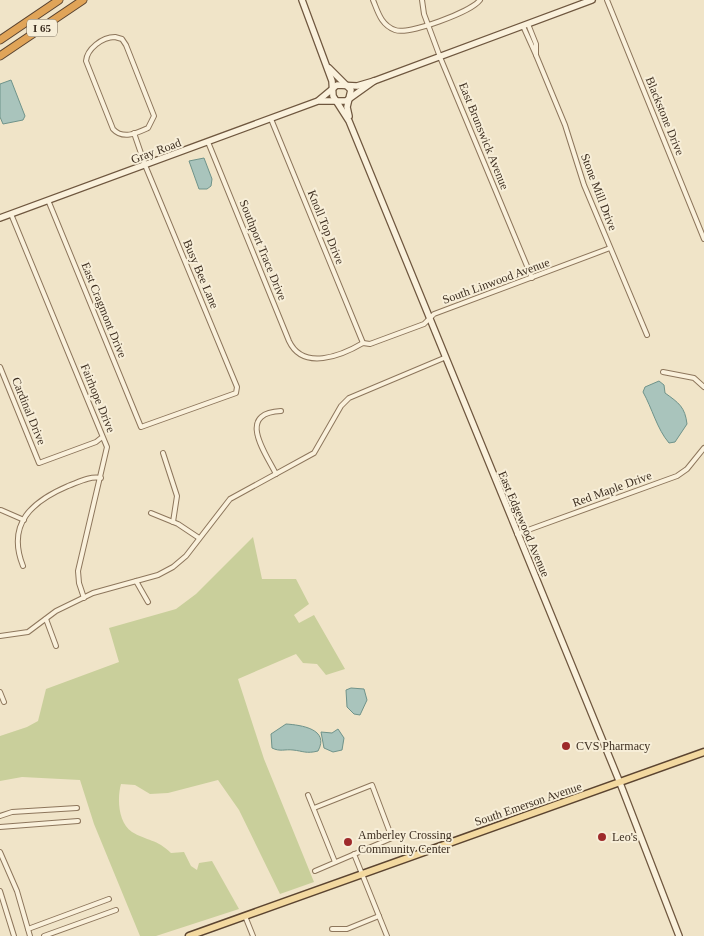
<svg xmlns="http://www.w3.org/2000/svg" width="704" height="936" font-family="'Times New Roman',serif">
<rect width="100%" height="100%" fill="#f0e4c8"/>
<path fill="#c9cf9b" d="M253,537L262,579H296L309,604L294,615L299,623L314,615L345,669L326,675L317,664L303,663L296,654L238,679L264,759L314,882L280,894L239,810L218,780L168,793L150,794L135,785L121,784C117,798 118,823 132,832C147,841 157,839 171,853L184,852L191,866L197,870L199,863L212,861L239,909L156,936H140L94,824L80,780L22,777L0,781V736L27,727L38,721L46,689L119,662L109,628L176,609L196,594Z"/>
<g fill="#a9c4bc" stroke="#6f938a">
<path d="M11,80L25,116L23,120L3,124L0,117V84Z"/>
<path d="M204,158L212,179L211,186L207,189H199L189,161Z"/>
<path d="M659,381L664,385L665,393C679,403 685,407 687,424L675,442L669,443C657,429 652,408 643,392L645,387Z"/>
<path d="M351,688L364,689L367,700L360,715L354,714L347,707L346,690Z"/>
<path d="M286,724C301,725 330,729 318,751C306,754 303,751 293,750C285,749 280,752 272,748L271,734Z"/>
<path d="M338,729L344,738L342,750L333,752L324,748L321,732L332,733Z"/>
</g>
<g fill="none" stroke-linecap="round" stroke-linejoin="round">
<g stroke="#8d765c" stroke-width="6">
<g id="street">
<path d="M373,0C378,12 381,25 395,30C409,35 471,12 480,0"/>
<path d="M422,0L424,14L440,57L532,278"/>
<path d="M607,0L704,239"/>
<path d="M523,26L536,55V44L528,24"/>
<path d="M115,37L122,39L126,45L154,116L148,128C137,133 123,140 113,129L86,61C87,49 102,37 115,37Z"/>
<path d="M536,55L565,125L584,185L647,335"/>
<path d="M271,119L363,343"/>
<path d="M208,142L289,341C303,371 341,356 363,343L370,344L424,324L434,314L610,248"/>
<path d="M48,200L141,427L236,393L237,387L145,165L134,133"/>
<path d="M11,214L107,447L78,571L79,583L84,598"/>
<path d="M0,367L39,463L96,442L101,438"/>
<path d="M663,372L694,378L704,387"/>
<path d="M163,453L177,496L173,522"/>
<path d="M276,474C265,452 236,413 281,411"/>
<path d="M1,510L24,520"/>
<path d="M151,513L178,524L199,538"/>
<path d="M517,534L677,476L687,469L704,448"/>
<path d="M23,566C6,523 33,501 68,486C79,482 89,476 101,478"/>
<path d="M136,581L148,602"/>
<path d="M46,619L56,646"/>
<path d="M0,636L28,632L56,611L93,593L158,575L173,567L186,556L230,499L314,453L341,406L349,398L444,358"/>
<path d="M0,692L4,702"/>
<path d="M308,795L335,862"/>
<path d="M314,808L372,785L392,838L315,871"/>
<path d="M0,816L12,812L77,808"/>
<path d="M0,827L78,821"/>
<path d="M0,852L17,891L30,936"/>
<path d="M354,854L387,936"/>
<path d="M0,891L14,936"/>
<path d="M245,916L253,936"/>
<path d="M28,929L109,899"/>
<path d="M332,929H347L379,916"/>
<path d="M44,936L116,910"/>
</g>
</g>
<g stroke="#6f573f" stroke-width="8">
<g id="secondary">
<path d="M302,0L332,81L333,96L349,121L620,783L679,936"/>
<path d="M329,68L351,90L347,107L349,116"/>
<path d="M319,100L337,85L357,86L374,81L592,0"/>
<path d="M0,218L318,101H346L374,81"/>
</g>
</g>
<g stroke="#5b4430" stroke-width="9">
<path id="primary" d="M189,936L704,752"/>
</g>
<g stroke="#5b4430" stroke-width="9">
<g id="highway">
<path d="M0,40L59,0"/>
<path d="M0,56L83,0"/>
</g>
</g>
<use href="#street" stroke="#faf1dc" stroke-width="4"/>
<use href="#secondary" stroke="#faf1dc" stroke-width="5.5"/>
<use href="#primary" stroke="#f3d9a0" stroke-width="6"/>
<use href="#highway" stroke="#e0a458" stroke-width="7"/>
</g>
<g fill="#9e2a2b" stroke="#f7eed8" stroke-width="2">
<circle cx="566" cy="746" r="5"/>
<circle cx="602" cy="837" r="5"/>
<circle cx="348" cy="842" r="5"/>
</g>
<g text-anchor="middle" stroke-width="4" stroke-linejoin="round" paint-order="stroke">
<rect fill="#f7eed8" stroke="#756857" stroke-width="1" x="27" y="19.5" width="30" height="17" rx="4"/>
<g font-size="11" font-weight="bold" fill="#3d2e20">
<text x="42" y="32">I 65</text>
</g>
<g font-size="12" fill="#3d2e20" stroke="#f7eed8">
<text transform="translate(665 116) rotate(68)" y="4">Blackstone Drive</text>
<text transform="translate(484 136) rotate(68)" y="4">East Brunswick Avenue</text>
<text transform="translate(156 151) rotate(-20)" y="4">Gray Road</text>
<text transform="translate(599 192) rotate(69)" y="4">Stone Mill Drive</text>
<text transform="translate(326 227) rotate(68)" y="4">Knoll Top Drive</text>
<text transform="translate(263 250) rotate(68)" y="4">Southport Trace Drive</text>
<text transform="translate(201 274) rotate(67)" y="4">Busy Bee Lane</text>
<text transform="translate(496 281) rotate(-20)" y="4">South Linwood Avenue</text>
<text transform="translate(104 310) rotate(68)" y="4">East Cragmont Drive</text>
<text transform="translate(98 398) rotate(68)" y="4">Fairhope Drive</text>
<text transform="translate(29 411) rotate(68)" y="4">Cardinal Drive</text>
<text transform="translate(612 489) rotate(-20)" y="4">Red Maple Drive</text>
<text transform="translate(524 524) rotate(67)" y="4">East Edgewood Avenue</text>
<text transform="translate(528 804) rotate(-19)" y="4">South Emerson Avenue</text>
</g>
<g font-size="12" fill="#3d2e20" stroke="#f7eed8" text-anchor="start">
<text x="576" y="750">CVS Pharmacy</text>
<text x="358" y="839">Amberley Crossing<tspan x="358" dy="14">Community Center</tspan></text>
<text x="612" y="841">Leo's</text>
</g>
</g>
</svg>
